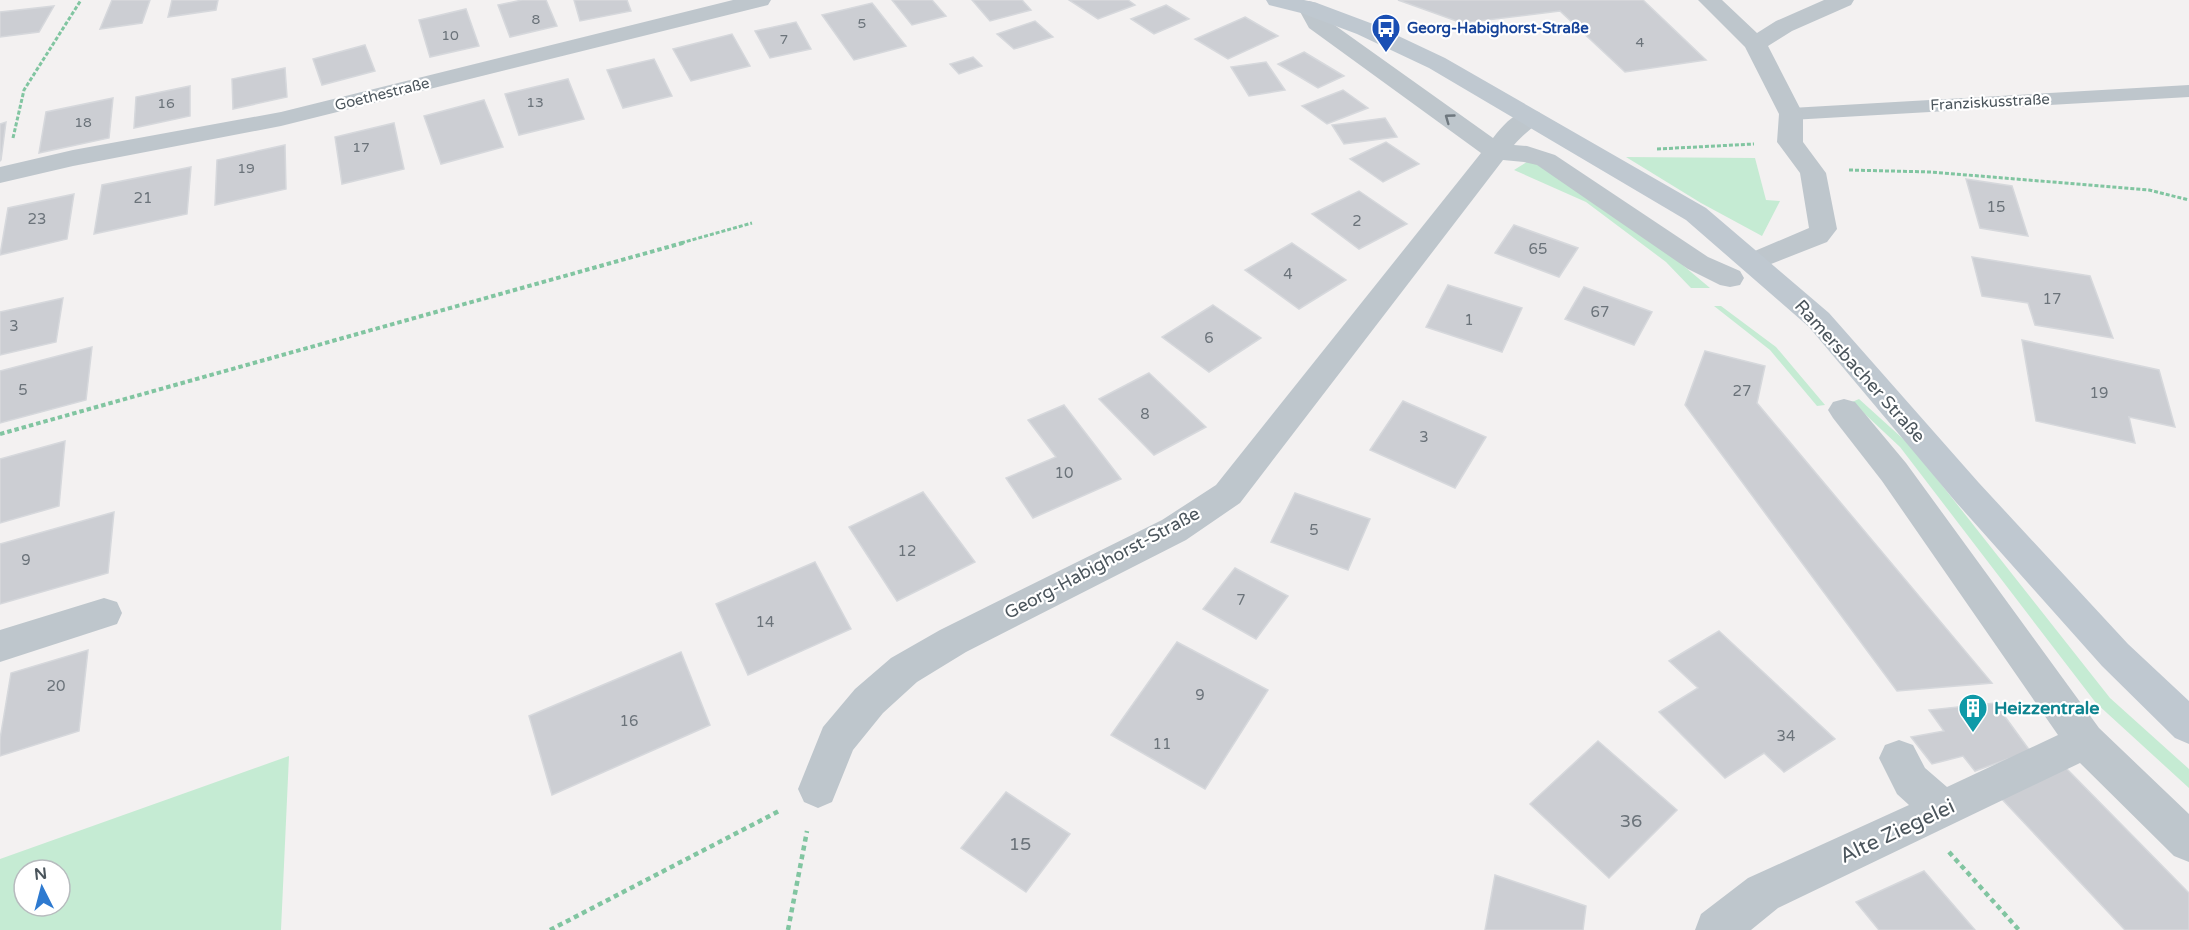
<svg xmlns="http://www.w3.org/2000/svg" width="2189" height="930" font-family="'Varela Round',sans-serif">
<rect width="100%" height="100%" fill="#f3f1f1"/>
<g fill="#c5ebd3" fill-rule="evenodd">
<path d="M1626,157L1755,158L1766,200L1780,201L1762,236L1701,203Z"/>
<path d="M1533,158L1641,230L1710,288H1691L1666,262L1586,202L1514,170Z"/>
<path d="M1714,306H1721L1776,347L1825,405L1817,406L1770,350Z"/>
<path d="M1859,399L1911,446L2110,698L2189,769V788L2096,703L1900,447L1852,402Z"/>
<path d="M289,756L281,930H0V859ZM24,870H60V906H24Z"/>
</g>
<g fill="#ccced3" stroke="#d6d8dc" stroke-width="1.5">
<path d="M112,0H150L142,23L100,29Z"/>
<path d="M172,0H218L216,10L168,17Z"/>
<path d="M522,0H546L557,26L510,37L498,5Z"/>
<path d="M574,0H627L631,11L580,21Z"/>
<path d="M892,0H932L946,16L912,25Z"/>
<path d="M972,0H1022L1031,10L990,21Z"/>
<path d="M1069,0H1128L1135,5L1098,19Z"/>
<path d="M1398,0H1643L1706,60L1625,72L1560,11L1462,23Z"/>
<path d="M872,3L906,46L854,60L822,15Z"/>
<path d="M1166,5L1189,19L1154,34L1131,19Z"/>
<path d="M54,6L39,32L0,37V12Z"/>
<path d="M466,9L479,46L430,57L419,20Z"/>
<path d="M1245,17L1278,36L1228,59L1195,39Z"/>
<path d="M1035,21L1053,37L1014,49L997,34Z"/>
<path d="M796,22L811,49L770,58L755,31Z"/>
<path d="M732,34L750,66L691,81L673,49Z"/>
<path d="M365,45L375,71L322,85L313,59Z"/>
<path d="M1304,52L1344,76L1318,88L1278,64Z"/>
<path d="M973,57L982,66L959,74L950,64Z"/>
<path d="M654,59L672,96L623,108L607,70Z"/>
<path d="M1266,62L1285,90L1249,96L1231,67Z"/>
<path d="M285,68L287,97L233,109L232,79Z"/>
<path d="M568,79L584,119L519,135L505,94Z"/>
<path d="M190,86V116L134,128L136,97Z"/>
<path d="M1343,90L1368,108L1327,124L1302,106Z"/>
<path d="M113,98L109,138L39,153L46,112Z"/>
<path d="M484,100L503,147L441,164L424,116Z"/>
<path d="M1385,118L1397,137L1344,144L1332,125Z"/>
<path d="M6,122L1,160L0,161V124Z"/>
<path d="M394,123L404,169L342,184L335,137Z"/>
<path d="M1386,142L1419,164L1383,182L1350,159Z"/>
<path d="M285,145L286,189L215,205L217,160Z"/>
<path d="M191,167L187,214L94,234L102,185Z"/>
<path d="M1966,179L2012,186L2028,236L1980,228Z"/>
<path d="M1359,191L1407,224L1359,249L1312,214Z"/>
<path d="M74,194L67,239L0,255L8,208Z"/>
<path d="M1514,225L1578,248L1559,277L1495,253Z"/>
<path d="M1292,243L1346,280L1299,309L1245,270Z"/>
<path d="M1972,257L2090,276L2113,338L2035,325L2028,303L1982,296Z"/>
<path d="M1448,285L1522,308L1502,352L1426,327Z"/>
<path d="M1584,287L1652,312L1634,345L1565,319Z"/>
<path d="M63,298L56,342L0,355V312Z"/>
<path d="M1213,305L1261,338L1209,372L1162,337Z"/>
<path d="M2022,340L2159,370L2175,427L2129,417L2135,443L2036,421Z"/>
<path d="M92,347L86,400L0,423V371Z"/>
<path d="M1705,351L1765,366L1757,403L1992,683L1897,691L1685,405Z"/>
<path d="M1149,373L1206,427L1154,455L1099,399Z"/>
<path d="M1403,401L1486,437L1455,488L1370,450Z"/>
<path d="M1064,405L1121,479L1033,518L1006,478L1056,457L1028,420Z"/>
<path d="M65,441L59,506L0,523V459Z"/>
<path d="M923,492L975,562L897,601L849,527Z"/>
<path d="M1295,493L1370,519L1348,570L1271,542Z"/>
<path d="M114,512L108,573L0,604V544Z"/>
<path d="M815,562L851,629L748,675L716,604Z"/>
<path d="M1235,568L1288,596L1256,639L1203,609Z"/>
<path d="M1719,631L1835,739L1784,772L1764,753L1725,778L1659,712L1698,688L1669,661Z"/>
<path d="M1177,642L1268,690L1205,789L1111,735Z"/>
<path d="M88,650L79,731L0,756V739L11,673Z"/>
<path d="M681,652L710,725L552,795L529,716Z"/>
<path d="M1995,703L2030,751L1975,771L1963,756L1932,764L1911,737L1944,731L1929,710Z"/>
<path d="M1598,741L1677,810L1609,878L1530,804Z"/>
<path d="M2064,766L2189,893V930H2125L1998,795Z"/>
<path d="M1006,792L1070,834L1026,892L961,848Z"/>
<path d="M1924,871L1975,930H1879L1856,902Z"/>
<path d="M1495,875L1586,906L1583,930H1485Z"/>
</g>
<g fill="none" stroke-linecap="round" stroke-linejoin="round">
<g stroke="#81c5a1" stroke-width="3" stroke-dasharray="4 2" stroke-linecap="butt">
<path d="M13,138L24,90L81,0"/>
<path d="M1657,149L1754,144"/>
<path d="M1849,170L1931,172L2149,190L2189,200"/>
<path d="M681,243L752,223"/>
</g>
<path stroke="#81c5a1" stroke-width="4" stroke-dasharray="4.5 3" stroke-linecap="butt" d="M0,434L686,242"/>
<g stroke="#81c5a1" stroke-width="4.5" stroke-dasharray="5 4" stroke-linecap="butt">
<path d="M1949,852L2019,930"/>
<path d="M550,930L781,810"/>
<path d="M788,930L807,831"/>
</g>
<path fill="#bec6cc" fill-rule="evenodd" d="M2189,85V97L1791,120L1784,118L1781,114L1784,110L1791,108Z"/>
<g fill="#bec6cc" fill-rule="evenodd">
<path d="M733,0H771L768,5L281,126L73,166L0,183V167L73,150L281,112Z"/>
<path d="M1698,0H1722L1757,33L1776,21L1824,0H1854L1851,5L1792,31L1768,46L1803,114V142L1826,173L1837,229L1827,242L1753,271L1743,268L1739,262L1743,256L1809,228L1800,173L1777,142L1779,114L1745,47Z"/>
<path d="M1309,1L1317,3L1326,19L1493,138C1505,123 1518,107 1539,112L1542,117C1535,127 1523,134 1514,145L1527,146L1555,155L1708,257L1740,271L1744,278L1740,285L1730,287L1720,285L1688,269L1537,165L1524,162L1503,160L1240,503L1186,540L966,652L917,682L883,713L853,750L832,802L818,808L804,802L798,789L823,727L855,689L891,658L940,630L1162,520L1216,485L1481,153L1309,28L1298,8L1301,3Z"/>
<path d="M1844,399L1855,402L1906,463L2099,728L2189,814V862L2174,856L2080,763L1778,908L1751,930H1695L1701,914L1748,878L1909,805L1897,794L1879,758L1885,745L1899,740L1913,745L1925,768L1947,787L2058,735L1882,481L1833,418L1828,410L1833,402Z"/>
<path d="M104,598L117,602L122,613L117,624L0,662V630Z"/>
</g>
<path fill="#bfc8d0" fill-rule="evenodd" d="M1266,0H1304L1317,3L1373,24L1445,58L1706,208L1829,313L1979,483L2128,644L2189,701V744L2175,738L2102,666L1955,501L1809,327L1686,220L1429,68L1357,34L1301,13L1269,5Z"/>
</g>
<defs><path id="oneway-chevron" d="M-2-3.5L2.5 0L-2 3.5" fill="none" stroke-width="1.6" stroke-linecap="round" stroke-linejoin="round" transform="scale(1.5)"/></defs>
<use stroke="#6e777e" href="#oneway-chevron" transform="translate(1449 118) rotate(-144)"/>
<defs>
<g id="bus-pin" transform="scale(1.5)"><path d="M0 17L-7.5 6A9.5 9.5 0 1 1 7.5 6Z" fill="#1a4fb4" stroke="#fff"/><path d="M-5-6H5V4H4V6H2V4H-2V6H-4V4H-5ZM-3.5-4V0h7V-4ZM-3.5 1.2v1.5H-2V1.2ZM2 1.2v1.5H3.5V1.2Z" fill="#fff"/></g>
<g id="building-pin" transform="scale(1.5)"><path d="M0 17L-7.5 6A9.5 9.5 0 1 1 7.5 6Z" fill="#0f9aa8" stroke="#fff"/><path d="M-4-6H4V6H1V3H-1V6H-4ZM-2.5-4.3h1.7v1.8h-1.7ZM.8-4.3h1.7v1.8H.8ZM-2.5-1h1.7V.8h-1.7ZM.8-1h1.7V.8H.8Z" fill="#fff"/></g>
</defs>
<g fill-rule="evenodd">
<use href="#bus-pin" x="1386" y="28"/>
<use href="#building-pin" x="1973" y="708"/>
</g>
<g text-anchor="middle" stroke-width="4.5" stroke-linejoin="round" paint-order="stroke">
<g font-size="14" fill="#6b737a">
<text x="536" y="24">8</text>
<text x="862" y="28">5</text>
<text x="450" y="40">10</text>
<text x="784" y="44">7</text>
<text x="1640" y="47">4</text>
<text x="535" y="107">13</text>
<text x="166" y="108">16</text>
<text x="83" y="127">18</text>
<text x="361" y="152">17</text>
<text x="246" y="173">19</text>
</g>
<g font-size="15" font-weight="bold" fill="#164399" stroke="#fff" text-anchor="start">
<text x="1407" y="33">Georg-Habighorst-Straße</text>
</g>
<g font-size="15" fill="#4b555c" stroke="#fff">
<text transform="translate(382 94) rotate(-14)" y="5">Goethestraße</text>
<text transform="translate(1990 102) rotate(-3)" y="5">Franziskusstraße</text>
</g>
<g font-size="15" fill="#6b737a">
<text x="143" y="203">21</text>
<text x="1996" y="212">15</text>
<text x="37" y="224">23</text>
<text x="1357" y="226">2</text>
<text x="1538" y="254">65</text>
<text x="1288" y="279">4</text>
<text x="2052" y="304">17</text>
<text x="1600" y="317">67</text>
<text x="1469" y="325">1</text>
<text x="14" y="331">3</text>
<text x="1209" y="343">6</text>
<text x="23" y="395">5</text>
<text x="1742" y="396">27</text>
<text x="2099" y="398">19</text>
<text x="1145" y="419">8</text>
<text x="1424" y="442">3</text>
<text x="1064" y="478">10</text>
<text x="1314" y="535">5</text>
<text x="907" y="556">12</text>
<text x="26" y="565">9</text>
<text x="1241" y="605">7</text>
<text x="765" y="627">14</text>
<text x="56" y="691">20</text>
<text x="1200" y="700">9</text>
<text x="629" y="726">16</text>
<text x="1786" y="741">34</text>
<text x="1162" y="749">11</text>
</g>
<g font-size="18" fill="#4b555c" stroke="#fff">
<text transform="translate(1860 371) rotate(48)" y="6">Ramersbacher Straße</text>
<text transform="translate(1102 563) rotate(-28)" y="6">Georg-Habighorst-Straße</text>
</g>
<g font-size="18" font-weight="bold" fill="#0d838f" stroke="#fff" text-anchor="start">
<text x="1994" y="714">Heizzentrale</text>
</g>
<g font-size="18" fill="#6b737a">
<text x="1631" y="827">36</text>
<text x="1020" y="850">15</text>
</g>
<g font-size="21" fill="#4b555c" stroke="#fff">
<text transform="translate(1897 831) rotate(-25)" y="7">Alte Ziegelei</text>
</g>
</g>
<g transform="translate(42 888) rotate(354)"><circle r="28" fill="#ffffff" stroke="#b7bbbe" stroke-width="1.5"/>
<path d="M0-4.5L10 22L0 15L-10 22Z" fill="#2e7ad0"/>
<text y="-9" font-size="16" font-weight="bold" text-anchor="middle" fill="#4b555c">N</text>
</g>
</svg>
